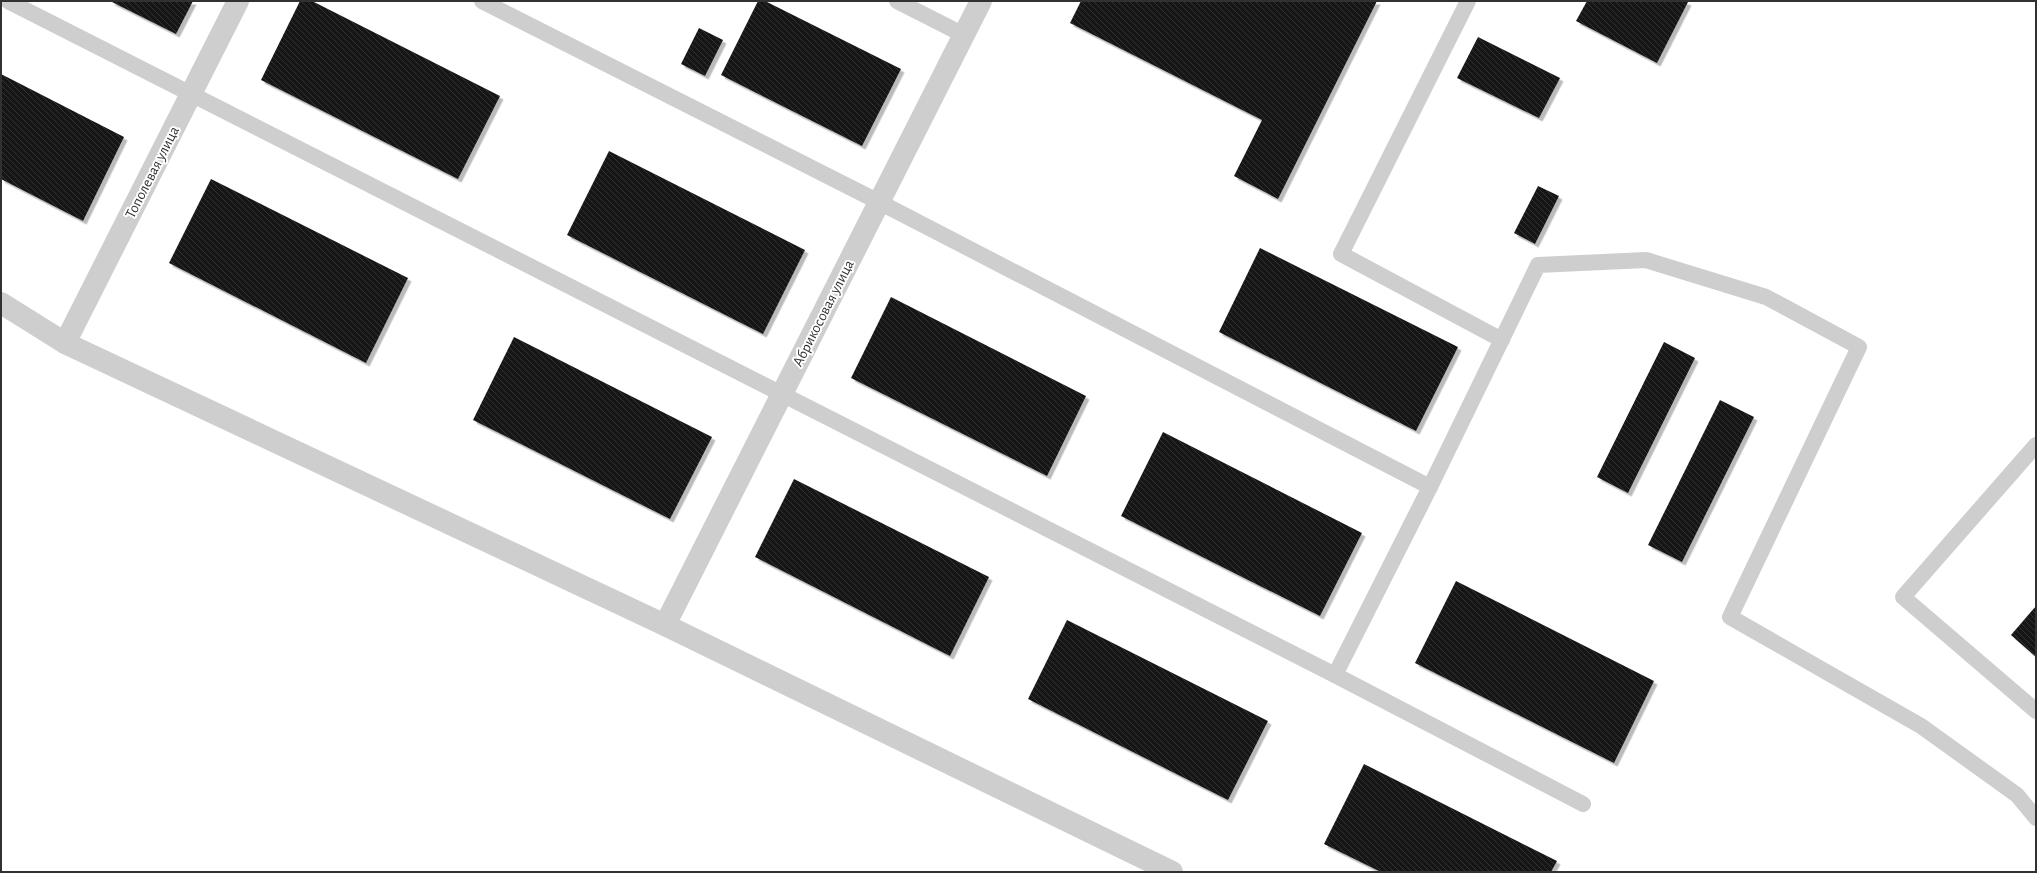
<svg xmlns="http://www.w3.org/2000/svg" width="2037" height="873" font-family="'Alegreya Sans',sans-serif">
<defs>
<pattern id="building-back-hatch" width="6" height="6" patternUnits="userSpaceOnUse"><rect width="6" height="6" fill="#181818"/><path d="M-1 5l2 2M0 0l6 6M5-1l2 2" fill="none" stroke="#313131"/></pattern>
<filter id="shadow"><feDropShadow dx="3.5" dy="3.5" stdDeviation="0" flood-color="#0004"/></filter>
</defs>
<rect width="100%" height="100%" fill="#fff"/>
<g fill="url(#building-back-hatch)" filter="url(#shadow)">
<path d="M110,1H193L176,34Z"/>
<path d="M300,1H312L500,96L458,179L261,80Z"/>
<path d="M758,1H765L901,69L862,146L721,75Z"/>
<path d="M1081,1H1377L1278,199L1234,176L1262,120L1070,23Z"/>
<path d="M1587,1H1685L1688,2L1657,63L1576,21Z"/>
<path d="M699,28L723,40L705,76L681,64Z"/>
<path d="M1478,37L1560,78L1539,118L1457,78Z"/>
<path d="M1,74L124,137L83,221L1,179Z"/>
<path d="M609,151L805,250L763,334L567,235Z"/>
<path d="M211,179L408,278L366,363L169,263Z"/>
<path d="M1538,186L1559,196L1535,244L1514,233Z"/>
<path d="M1260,248L1458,347L1416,431L1219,332Z"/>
<path d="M891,297L1086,396L1047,476L851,378Z"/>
<path d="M514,337L712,437L670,519L473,420Z"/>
<path d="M1664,342L1695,358L1628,493L1597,477Z"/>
<path d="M1720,400L1754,417L1682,562L1648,545Z"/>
<path d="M1163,432L1362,533L1320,616L1121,516Z"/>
<path d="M794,479L989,577L950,656L755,557Z"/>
<path d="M1456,581L1654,681L1614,763L1415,663Z"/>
<path d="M2036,606V657L2011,635Z"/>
<path d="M1067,620L1268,721L1228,800L1028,699Z"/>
<path d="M1364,764L1557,861L1551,872H1381L1324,844Z"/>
</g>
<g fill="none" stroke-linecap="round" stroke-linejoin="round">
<g stroke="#cecece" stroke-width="16">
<path d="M8,1L1335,675L1583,804"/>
<path d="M482,1L879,202L1430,487"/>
<path d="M897,1L964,35"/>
<path d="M1468,1L1341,254L1502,340"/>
<path d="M2036,445L1903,597L2036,711"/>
<path d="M1335,675L1430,487L1538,265L1646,260L1766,297L1859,347L1730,617L1921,726L2017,795L2036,818"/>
</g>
<g stroke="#cecece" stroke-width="22">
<path d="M1,303L65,343L665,625L1172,872"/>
<path d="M65,343L238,1"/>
<path d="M665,625L981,1"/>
</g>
</g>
<g text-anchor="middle" stroke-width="4" stroke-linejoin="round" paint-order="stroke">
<g font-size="15" fill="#313131" stroke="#fff">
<text transform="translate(152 172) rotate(-63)" y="5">Тополевая улица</text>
<text transform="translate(823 313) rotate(-63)" y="5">Абрикосовая улица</text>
</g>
</g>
<rect width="2037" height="873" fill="none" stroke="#313131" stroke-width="4"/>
</svg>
